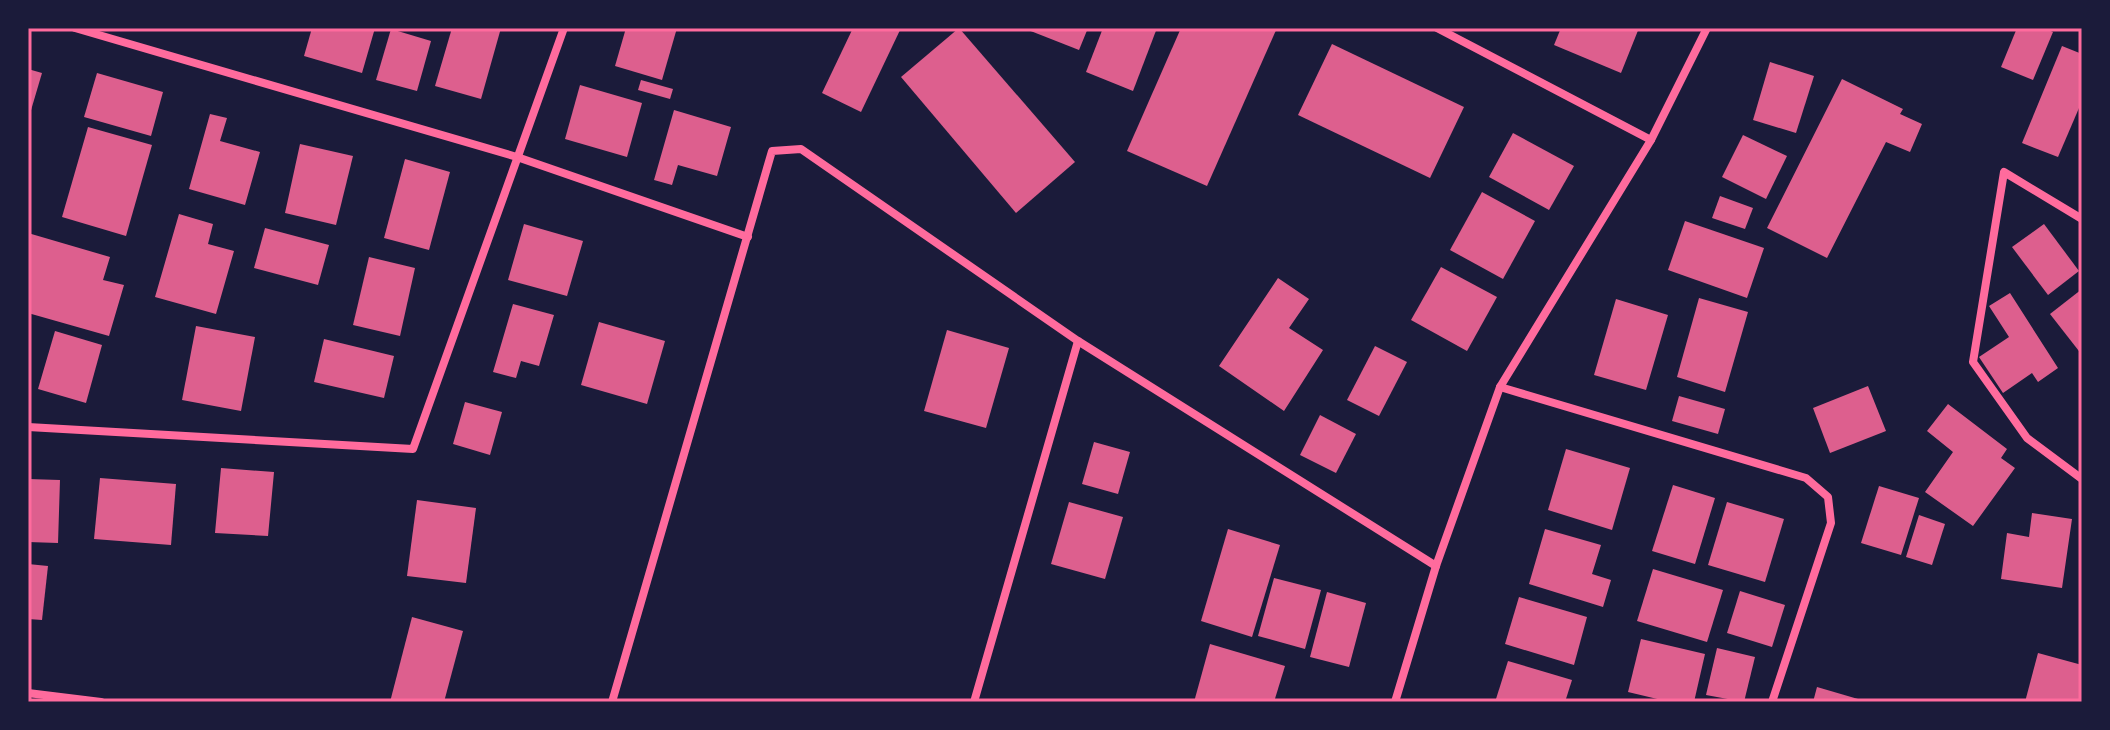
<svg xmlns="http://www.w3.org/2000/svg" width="2110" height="730" font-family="'Roboto Condensed',sans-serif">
<rect width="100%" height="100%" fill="#1b1b3a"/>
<g fill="#dd5f8e">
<path d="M312,28H375L362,73L304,56Z"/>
<path d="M452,28H501L481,99L435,86Z"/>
<path d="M626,28H677L662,80L615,66Z"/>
<path d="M853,28H901L861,112L822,93Z"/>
<path d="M959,28L1075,162L1016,213L901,77Z"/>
<path d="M1023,28H1088L1079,50Z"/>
<path d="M1103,28H1157L1133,91L1086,72Z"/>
<path d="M1181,28H1277L1207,186L1127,151Z"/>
<path d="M1561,28H1639L1621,73L1554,45Z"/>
<path d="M2017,28H2044L2053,32L2033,80L2001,67Z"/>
<path d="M391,29L431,41L417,91L376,80Z"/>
<path d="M1332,44L1464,107L1430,178L1298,115Z"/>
<path d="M2062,46L2082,54V101L2058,157L2022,143Z"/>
<path d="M1770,62L1814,76L1796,133L1753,120Z"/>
<path d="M28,69L42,73L29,117H28Z"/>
<path d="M97,73L163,92L151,136L84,117Z"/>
<path d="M1842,79L1903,109L1900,114L1922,124L1910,152L1886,142L1827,258L1767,228Z"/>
<path d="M641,80L673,89L670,99L638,90Z"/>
<path d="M580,85L642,103L627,157L565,139Z"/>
<path d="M674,110L731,127L717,176L678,165L672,185L654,180Z"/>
<path d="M210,114L227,118L220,141L260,152L245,205L189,189Z"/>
<path d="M88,127L152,145L126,236L62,217Z"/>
<path d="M1513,133L1574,166L1549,210L1489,177Z"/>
<path d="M1743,135L1787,156L1766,199L1722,177Z"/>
<path d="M300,144L353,156L336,225L285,213Z"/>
<path d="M405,159L450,172L429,250L384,238Z"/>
<path d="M1482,192L1535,221L1503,279L1450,250Z"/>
<path d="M1720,196L1753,208L1745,229L1712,218Z"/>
<path d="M179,214L213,224L208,244L234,251L216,314L155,297Z"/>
<path d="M1685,221L1764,248L1747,298L1668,270Z"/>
<path d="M524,224L583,241L567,296L508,280Z"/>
<path d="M2044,224L2079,271L2048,295L2012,247Z"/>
<path d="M265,228L329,245L318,285L254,268Z"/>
<path d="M28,233L110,257L103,280L124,285L109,336L28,313L31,301L28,300Z"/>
<path d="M369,257L415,268L400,336L353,325Z"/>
<path d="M1441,267L1497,297L1467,351L1411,320Z"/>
<path d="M1278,278L1309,299L1289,328L1323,350L1284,411L1219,366Z"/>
<path d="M2082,289V355L2050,314Z"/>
<path d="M2010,293L2058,368L2038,382L2032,373L2003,393L1979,357L2009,337L1989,306Z"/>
<path d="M1699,298L1748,312L1725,392L1677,377Z"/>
<path d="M1616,299L1668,315L1646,390L1594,375Z"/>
<path d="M513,304L554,315L539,366L521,361L516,378L493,372Z"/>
<path d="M599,322L665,341L647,404L581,385Z"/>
<path d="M196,326L255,337L241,411L182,400Z"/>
<path d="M947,330L1009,348L986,428L924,411Z"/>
<path d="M55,331L102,345L86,403L38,389Z"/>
<path d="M324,339L394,356L384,398L314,382Z"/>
<path d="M1375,346L1407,362L1379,416L1347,400Z"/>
<path d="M1868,386L1886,431L1830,453L1813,408Z"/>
<path d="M1679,396L1725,409L1718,434L1672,421Z"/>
<path d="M465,402L502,412L490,455L453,444Z"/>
<path d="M1948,404L2007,449L2001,458L2015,468L1973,526L1925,492L1953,452L1927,431Z"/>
<path d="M1320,415L1356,434L1336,473L1300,455Z"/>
<path d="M1094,442L1130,452L1118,494L1082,484Z"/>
<path d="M1566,449L1630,468L1612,530L1548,510Z"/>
<path d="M221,468L274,472L268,536L215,533Z"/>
<path d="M100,478L176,484L171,545L94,539Z"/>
<path d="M28,479L60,480L58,543L28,542Z"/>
<path d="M1673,485L1715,498L1695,564L1652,551Z"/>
<path d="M1879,486L1919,498L1901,555L1861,543Z"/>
<path d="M417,500L476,508L466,583L407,576Z"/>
<path d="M1069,502L1123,517L1105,579L1051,564Z"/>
<path d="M1727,502L1784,519L1765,582L1708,565Z"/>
<path d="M2032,513L2072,519L2062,588L2001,579L2007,533L2029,537Z"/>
<path d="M1919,515L1945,524L1932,565L1906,557Z"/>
<path d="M1228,529L1280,545L1252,637L1201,621Z"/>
<path d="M1545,529L1601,545L1592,574L1611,580L1603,607L1529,584Z"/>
<path d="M28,564L48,566L42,620L28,619Z"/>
<path d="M1653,569L1723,590L1707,642L1637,621Z"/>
<path d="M1274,578L1321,590L1305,649L1258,636Z"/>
<path d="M1740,591L1785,605L1772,647L1727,633Z"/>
<path d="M1327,592L1366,603L1349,667L1310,657Z"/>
<path d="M1519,597L1587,617L1574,665L1505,644Z"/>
<path d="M412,617L463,631L444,702H390Z"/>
<path d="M1641,639L1705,654L1694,702H1670L1628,692Z"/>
<path d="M1210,644L1285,666L1274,702H1194Z"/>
<path d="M1717,648L1755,657L1744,702L1706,695Z"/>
<path d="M2038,653L2082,665V702H2025Z"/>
<path d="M1508,661L1572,680L1565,702H1507L1496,699Z"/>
<path d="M1817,687L1858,699L1857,702H1813Z"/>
</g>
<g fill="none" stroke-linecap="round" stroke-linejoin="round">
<g stroke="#ff6b9d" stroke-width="8">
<path d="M75,28L517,157L748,237"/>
<path d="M1437,28L1651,140"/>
<path d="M2082,219L2004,172L1973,362L2027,438L2082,479"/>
<path d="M1500,387L1806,478L1828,497L1831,523L1772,702"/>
<path d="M28,427L413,449L564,28"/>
<path d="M28,693L101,702"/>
<path d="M612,702L772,151L801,149L1078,341L1436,566"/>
<path d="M974,702L1078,341"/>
<path d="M1395,702L1436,566L1500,387L1651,140L1707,28"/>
</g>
</g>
<rect width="2110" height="730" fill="none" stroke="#1b1b3a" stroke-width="60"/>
<rect x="30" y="30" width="2050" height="670" fill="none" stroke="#ff6b9d" stroke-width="3"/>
</svg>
